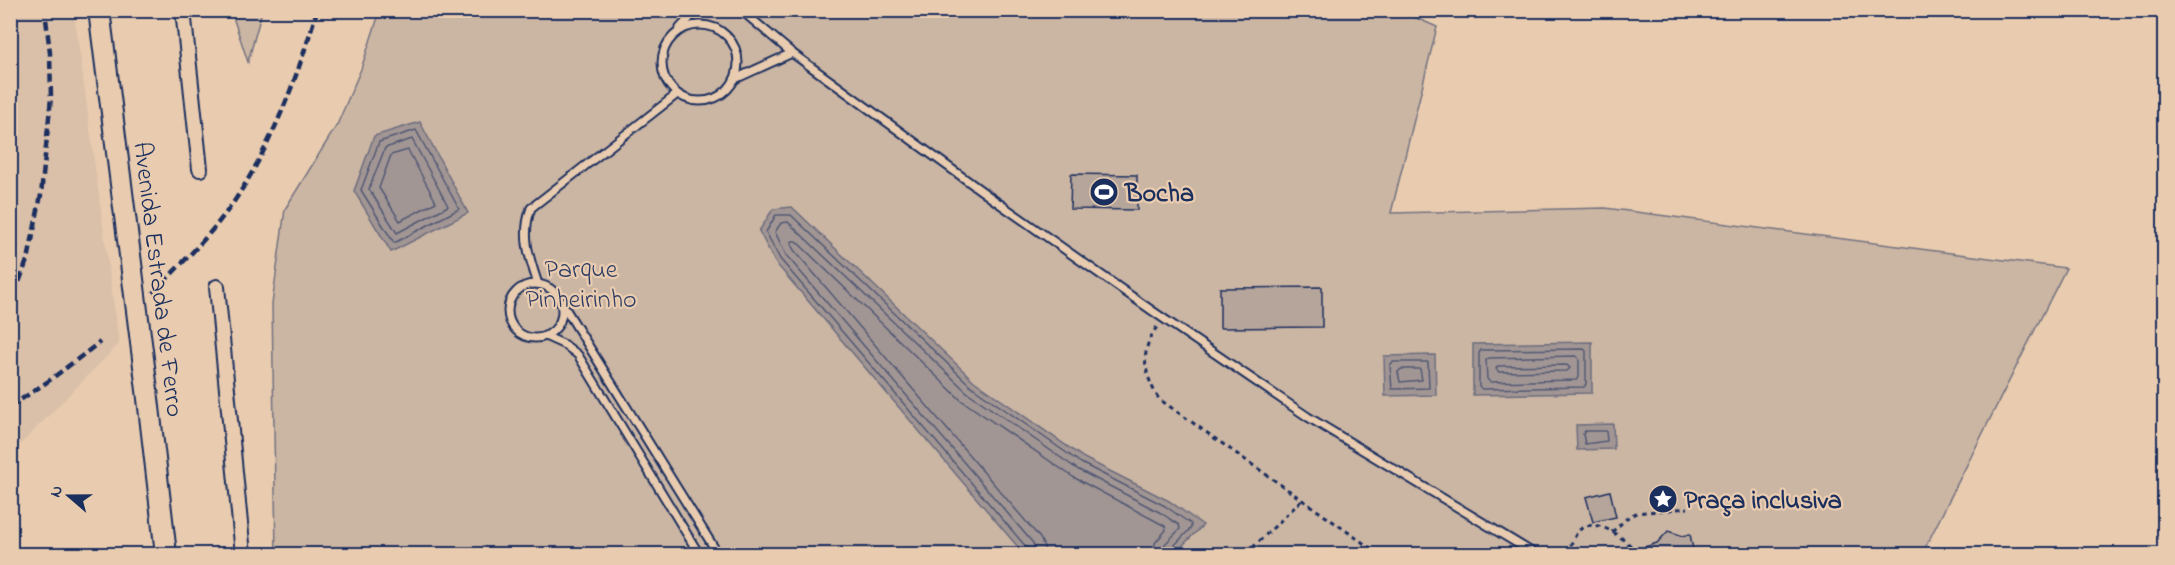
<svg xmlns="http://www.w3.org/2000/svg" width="2175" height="565" font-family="'Indie Flower',sans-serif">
<rect width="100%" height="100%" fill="#e9ccaf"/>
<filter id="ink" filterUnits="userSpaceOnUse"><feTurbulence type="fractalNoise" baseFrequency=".0167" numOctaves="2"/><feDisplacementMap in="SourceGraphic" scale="12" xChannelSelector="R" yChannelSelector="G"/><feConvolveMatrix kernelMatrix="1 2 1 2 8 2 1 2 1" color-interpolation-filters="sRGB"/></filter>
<g filter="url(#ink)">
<path fill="#dac0a9" d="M11,10L74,11L119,344L11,454Z"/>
<g fill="#cbb5a3" stroke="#737280" stroke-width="1.5">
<path d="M231,11H262L248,62Z"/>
<path d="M380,11H1400L1437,27L1391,213L1605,208L2066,268L1922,554H276L272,304L285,209L337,125L361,69Z"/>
</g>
<g fill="#a29694" stroke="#6c6d7e" stroke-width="1.5">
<path d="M420,122L468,213L391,252L354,191L374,136Z"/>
<path d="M792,207L974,381L1084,458L1169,501L1203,525L1174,554H1024L775,262L759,231L773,209Z"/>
<path d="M1592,342V393L1473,395V344Z"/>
<path d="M1435,355L1436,395L1385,396L1384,356Z"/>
<path d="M1613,424L1614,449L1577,450L1576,425Z"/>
</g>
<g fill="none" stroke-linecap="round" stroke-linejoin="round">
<g stroke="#515874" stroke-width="1.5">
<path d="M416,130L459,209L394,243L361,190L379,142Z"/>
<path d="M412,139L448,206L397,233L369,189L385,148Z"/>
<path d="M408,150L436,202L400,221L379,188L391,155Z"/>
<path d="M1584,349L1586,351V384L1584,387L1482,389L1479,387V353L1481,350Z"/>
<path d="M1576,356L1579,359V377L1576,380L1490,382L1487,379L1486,360L1489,358Z"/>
<path d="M1393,362H1428L1429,388L1392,389L1390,365Z"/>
<path d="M1567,365L1570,368L1567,371L1499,372L1496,369L1498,366Z"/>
<path d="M1401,369H1420L1422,380L1400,382L1398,372Z"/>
<path d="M1585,431H1606L1607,441L1585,444L1583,434Z"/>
<path d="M1029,554L1027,548L780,259L766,232L776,215H791L971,386L1081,463L1165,506L1191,524V528L1171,549L1170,554"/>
<path d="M1036,554L1033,543L786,255L775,232L781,223L788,222L967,392L1077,469L1161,513L1179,525L1180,529L1165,544L1162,554"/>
<path d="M1045,554L1044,547L1040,538L794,250L791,244L792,241H796L961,400L1073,477L1165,526L1166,530L1155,543L1153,554"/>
</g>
</g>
<g fill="#b6a59b" stroke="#1b2f5e" stroke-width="1.5">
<path d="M1071,174L1137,175V210L1070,209Z"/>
<path d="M1322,287V327L1220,328V288Z"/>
<path d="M1610,491L1616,517L1593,522L1586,497Z"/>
<path d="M1668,531L1683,536L1690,534L1694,555H1630L1629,552L1657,543Z"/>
</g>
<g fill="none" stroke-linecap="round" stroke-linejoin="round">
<g stroke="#1b2f5e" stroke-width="11">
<g id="lane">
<path d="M741,10L792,53L990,197L1154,312L1308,417L1535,554"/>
<circle cx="700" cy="63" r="38"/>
<path d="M680,28L697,10"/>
<path d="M735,79L792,53"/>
<path d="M538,284C529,257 521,235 531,208L676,95"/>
<circle cx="535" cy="311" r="27"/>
<path d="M560,300L718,554"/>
<path d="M545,336L565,345L578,355L699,554"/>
</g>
</g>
<g stroke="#1b2f5e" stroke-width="18">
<g id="street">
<path d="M183,10L200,169"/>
<path d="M217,287L243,554"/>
</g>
</g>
<g stroke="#1b2f5e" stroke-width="24">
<path id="secondary" d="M99,10L147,390L166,554"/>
</g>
<g stroke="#1b2f5e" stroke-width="3" stroke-dasharray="4.5 4.5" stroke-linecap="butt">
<path d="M1157,327C1139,351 1144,375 1159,399L1379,554"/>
<path d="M1612,532L1627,518L1636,513L1688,508"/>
<path d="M1246,554L1302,500"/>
<path d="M1588,554L1571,544C1574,539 1576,532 1582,528C1600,517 1628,542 1639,554"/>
</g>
<use href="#lane" stroke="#e9ccaf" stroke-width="7"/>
<use href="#street" stroke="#e9ccaf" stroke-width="14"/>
<use href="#secondary" stroke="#e9ccaf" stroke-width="20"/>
<g stroke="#1b2f5e" stroke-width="4.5" stroke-dasharray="9 4.5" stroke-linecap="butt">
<path d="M153,293C182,263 212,234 235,200C273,143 298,76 317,10"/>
<path d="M10,307L29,255L41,195L51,98L50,53L45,10"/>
<path d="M10,407L50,380L100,342"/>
</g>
</g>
</g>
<defs>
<g id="stadium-disc" transform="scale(1.5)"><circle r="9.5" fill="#1b2f5e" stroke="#e9ccaf"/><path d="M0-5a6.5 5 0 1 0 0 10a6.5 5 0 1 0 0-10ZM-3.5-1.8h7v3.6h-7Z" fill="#fff"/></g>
<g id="sight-disc" transform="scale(1.5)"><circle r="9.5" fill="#1b2f5e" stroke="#e9ccaf"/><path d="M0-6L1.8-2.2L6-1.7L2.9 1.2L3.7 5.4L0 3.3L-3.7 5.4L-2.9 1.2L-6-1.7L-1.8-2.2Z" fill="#fff"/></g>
</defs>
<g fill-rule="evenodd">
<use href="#stadium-disc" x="1104" y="192"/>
<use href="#sight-disc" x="1663" y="499"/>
</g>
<g text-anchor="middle" stroke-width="4.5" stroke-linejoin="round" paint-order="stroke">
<g font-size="26" font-weight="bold" fill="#1b2f5e" stroke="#e9ccaf" text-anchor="start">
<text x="1125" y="201">Bocha</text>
<text x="1684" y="508">Praça inclusiva</text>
</g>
<g font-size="26" fill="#2d3c65" stroke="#e9ccaf">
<text x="581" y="277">Parque<tspan x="581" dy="30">Pinheirinho</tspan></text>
</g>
<g font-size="26" fill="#1b2f5e" stroke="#e9ccaf">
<text transform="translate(160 279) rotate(83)" y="9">Avenida Estrada de Ferro</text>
</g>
</g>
<rect width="2175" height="565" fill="none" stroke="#e9ccaf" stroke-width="36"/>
<rect x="18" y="18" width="2139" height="529" fill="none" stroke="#1b2f5e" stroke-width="2" filter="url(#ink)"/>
<g transform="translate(69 496) rotate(290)" stroke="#e9ccaf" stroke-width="4.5" paint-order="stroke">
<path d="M0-4.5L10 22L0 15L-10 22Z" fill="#1b2f5e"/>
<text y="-9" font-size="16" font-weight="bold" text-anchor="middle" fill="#1b2f5e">N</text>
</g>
</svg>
